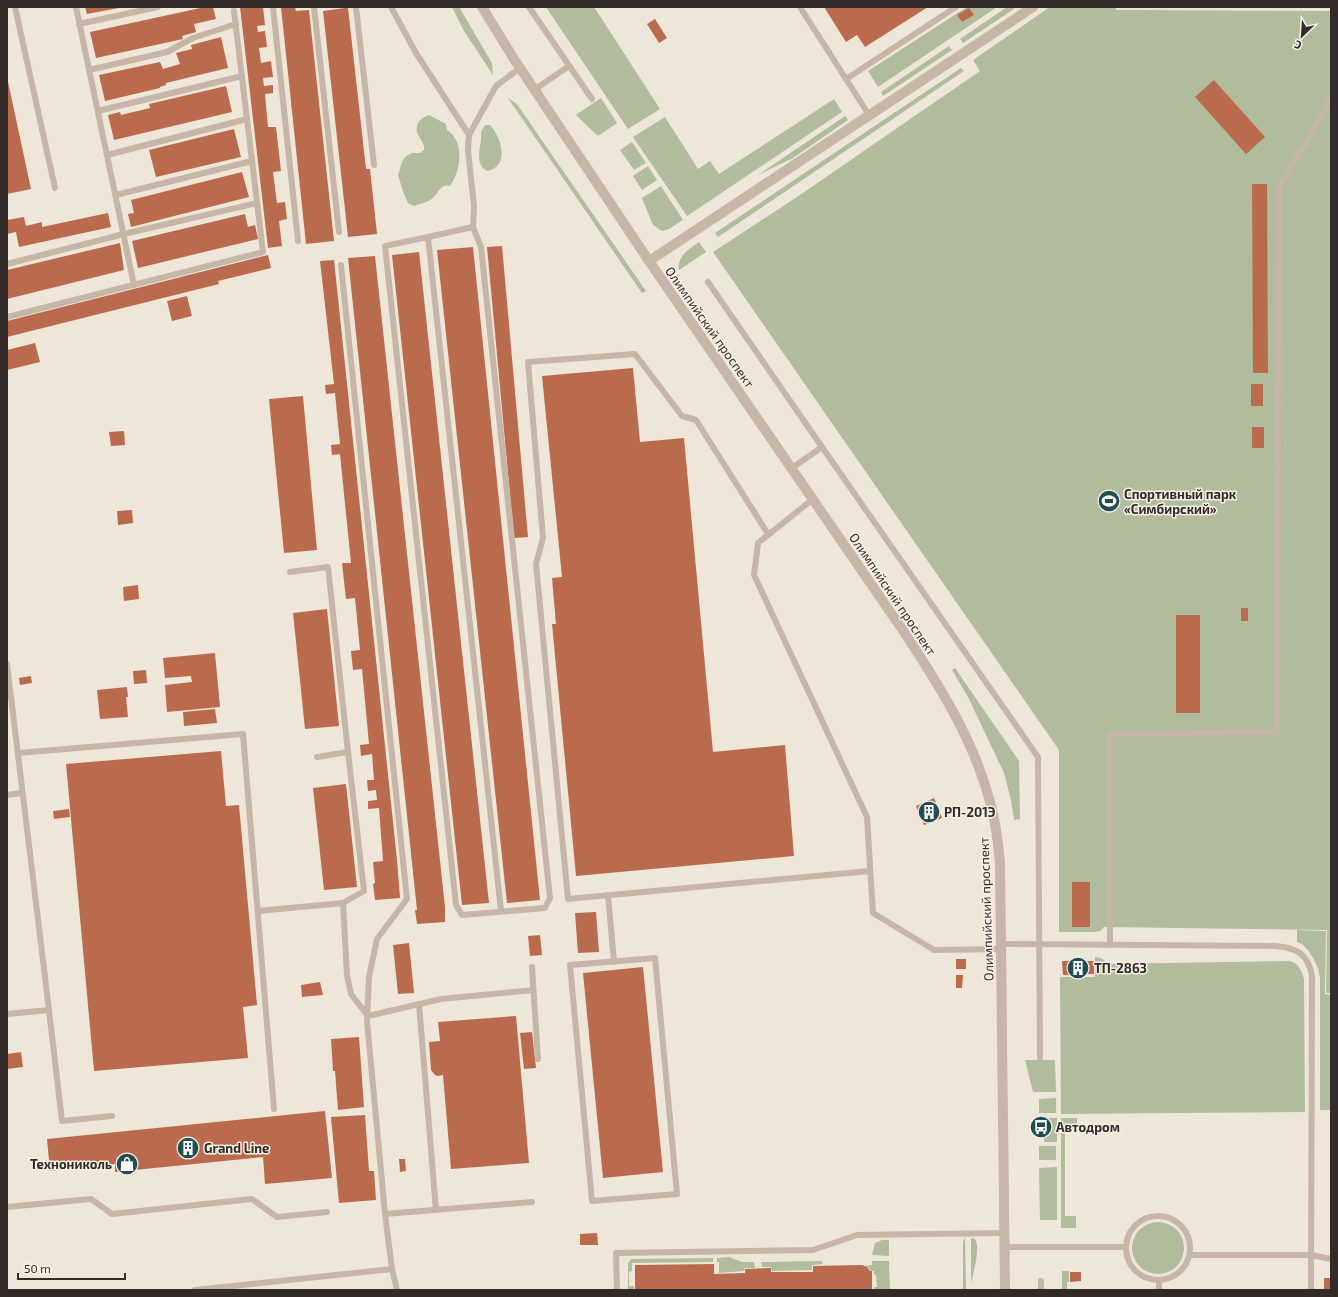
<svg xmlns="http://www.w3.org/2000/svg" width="1338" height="1297" font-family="'Exo 2',sans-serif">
<rect width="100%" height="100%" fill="#efe6da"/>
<g fill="#b0bc9c">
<path d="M452,7H459L492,63L493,75L464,31Z"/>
<path d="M546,7H594L660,109L628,129Z"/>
<path d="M967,7H997L878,87L868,71Z"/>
<path d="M1007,7H1017L963,43L960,39Z"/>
<path d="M1050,7H1116V10L1331,11V993H1326L1327,930L1104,927L1100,931L1096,932H1059V750L713,252L797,197L980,71L973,60Z"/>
<path d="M949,46L952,50L883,96L881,92Z"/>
<path d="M961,68L964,71L718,237L715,233Z"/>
<path d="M508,98L517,104L521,110L646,291L642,293Z"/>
<path d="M601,98L617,123L598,136L576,115Z"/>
<path d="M834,99L842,112L687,216L633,137L665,117L698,169L710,161L719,174Z"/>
<path d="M429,115L446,124L447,130C465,141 461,171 450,186C439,183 439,195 430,200C425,203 419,204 414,206L408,203L404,194L398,175L402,162L406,156L412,153H420L424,150C425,142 419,139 417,132C415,123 422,117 429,115Z"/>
<path d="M845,116L848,120L793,158L758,175Z"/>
<path d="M485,125H490C501,137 511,166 487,171C472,162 483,145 481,132Z"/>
<path d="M632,142L646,163L634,170L620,150Z"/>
<path d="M648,166L657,180L642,190L633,176Z"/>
<path d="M661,186L683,220L669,229L662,231L653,225L642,198Z"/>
<path d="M699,242L706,252L679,270C677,256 689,249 699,242Z"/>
<path d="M955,668L1019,761L1020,819L1014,820L1011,800L1004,773L968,697L952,670Z"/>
<path d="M1297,930L1326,931L1325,994L1331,995V1110H1320V978L1318,968L1313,958L1308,950L1302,944L1297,942Z"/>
<path d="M1095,957L1101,958L1109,964L1289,961C1298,962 1302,971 1304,979L1305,1112L1061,1114L1060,977H1095Z"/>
<path d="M1025,1060H1055L1056,1092H1033Z"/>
<path d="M1056,1098V1113H1039V1099Z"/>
<rect x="1044" y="1118" width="13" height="24"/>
<path d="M1061,1118H1077V1131H1065V1216H1076V1228H1061Z"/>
<rect x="1039" y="1146" width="17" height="14"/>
<path d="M1057,1167V1220H1040L1039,1168Z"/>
<circle cx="1158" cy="1248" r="26"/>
<path d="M965,1237L966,1290H963V1242Z"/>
<path d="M971,1238L975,1239C981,1247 973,1274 971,1284Z"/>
<path d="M882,1240H889V1256L872,1255L875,1243Z"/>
<path d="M729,1257L742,1262H754L755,1268H745L744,1271L719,1273V1262H717V1258Z"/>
<path d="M713,1258V1262L632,1263V1271L629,1272V1286H634V1290H628V1263L631,1259Z"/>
<path d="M822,1261L823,1264L812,1265V1270L772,1271L771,1267H762L761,1262Z"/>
<path d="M872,1261H889L890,1290H874V1287H877L876,1275L874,1274V1271H871L869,1268L865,1266L872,1265Z"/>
<path d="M1062,1271H1069V1282H1067V1290H1062Z"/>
</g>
<g fill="#ba6b4d">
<path d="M85,7H119V8L87,14Z"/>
<path d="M205,7H213L216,19L194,24L196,32L182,36L183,39L96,58L90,32Z"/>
<path d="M240,7H263L265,25L257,26L258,32L265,31L267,47L259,48L261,63L271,61L273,77L263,78L264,86L273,85V93L265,94L268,127H276L281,171L273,172L277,203L285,202L287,219L279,221L282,246L268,248Z"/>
<path d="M281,7H295L296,11L309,10L334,241L306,244Z"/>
<path d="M824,7H928L865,47L857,35L846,42Z"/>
<path d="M345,8H348L366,169H370L377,234L348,237L323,11Z"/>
<path d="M969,8L974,15L962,22L957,15Z"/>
<path d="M655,19L667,38L659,43L647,24Z"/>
<path d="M221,37L228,68L166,83V85L160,87V88L105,101L99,75L160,62L163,69L180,64L176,53L192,49L191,45Z"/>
<path d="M7,77L31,189L7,194Z"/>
<path d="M1214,80L1265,137L1246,154L1195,97Z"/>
<path d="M226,86L232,112L114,140L108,115L120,112L121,115L150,108L149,104Z"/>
<path d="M234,129L241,157L156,177L149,150Z"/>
<path d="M242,172L249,197L131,227L128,214L134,213L131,200Z"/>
<path d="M1252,184H1267L1268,373H1253Z"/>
<path d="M108,213L111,227L19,247L16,232L7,234V220L24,217L26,226L42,222V227Z"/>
<path d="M245,214L248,227L255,225L258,239L138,268L132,241Z"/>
<path d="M120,243L124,270L7,299V270Z"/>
<path d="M502,246L528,537L514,538L487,247Z"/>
<path d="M473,247L540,900L507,903L437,250Z"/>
<path d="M419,252L489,903L462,905L392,255Z"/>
<path d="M268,255L271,268L218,281L219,284L7,337V321Z"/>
<path d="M375,256L445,907V922L417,924L415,910H417L348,258Z"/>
<path d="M334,260L397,860L400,898L375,900L373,884L375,883L373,862L383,861L379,808L368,809V801L377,800L376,790L368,791L367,780H374L372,754L361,756L360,745L369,744L362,669L353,670L351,651L360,650L355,598L346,599L342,563H351L340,454L332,455L331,445L340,444L335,393L326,394L325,385L334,384L320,261Z"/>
<path d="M187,296L192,316L172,321L167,301Z"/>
<path d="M35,343L40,362L7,370V350Z"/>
<path d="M633,368L640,442L684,438L713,752L785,745L794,856L576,876L552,624H556L552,578L562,577L542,376Z"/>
<rect x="1251" y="384" width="12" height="22"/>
<path d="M303,396L317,550L284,553L269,399Z"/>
<rect x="1252" y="427" width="12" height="21"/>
<path d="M124,431L125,445L111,446L109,432Z"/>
<path d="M132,510L133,523L118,525L117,511Z"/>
<path d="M138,585L139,599L124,601L123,587Z"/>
<rect x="1241" y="608" width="7" height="13"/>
<path d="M327,609L339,726L305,729L293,613Z"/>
<rect x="1176" y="615" width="24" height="98"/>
<path d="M215,653L220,707L167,712L165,685L192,682L191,676L165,678L163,658Z"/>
<path d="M146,670L147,683L134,684L133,671Z"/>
<path d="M31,676L32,683L20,685L19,678Z"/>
<path d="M127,687L128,697H126L128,717L100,719L97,690Z"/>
<path d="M215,709L217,723L184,726L183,712Z"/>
<path d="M221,751L226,806L239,805L257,1005L243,1007L248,1058L94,1071L66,764Z"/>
<path d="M346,784L357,887L324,890L313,788Z"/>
<path d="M934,798L942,818L924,825L916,806Z"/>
<path d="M69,809L70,817L54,819L53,811Z"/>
<rect x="1072" y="882" width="18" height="45"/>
<path d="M596,912L599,952L578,953L575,913Z"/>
<path d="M540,935L542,955L530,956L528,936Z"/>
<path d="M409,943L414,993L398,994L393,945Z"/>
<rect x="956" y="959" width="10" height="10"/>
<path d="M1062,961H1094V974L1063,975Z"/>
<path d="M643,967L663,1172L603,1178L583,973Z"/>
<path d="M956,975H963L962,988H956Z"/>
<path d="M320,982L323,995L302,997L301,985Z"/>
<path d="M516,1016L529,1163L451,1169L443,1075L438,1076L435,1075L431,1070L429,1042L440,1041L438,1022Z"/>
<path d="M532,1032L536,1068L524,1069L520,1033Z"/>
<path d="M359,1037L364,1107L338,1110L335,1071H333L331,1039Z"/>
<path d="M21,1052L23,1067L7,1069V1054Z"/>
<path d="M325,1111L332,1178L265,1184L263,1157L115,1172V1164L50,1171L47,1139Z"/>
<path d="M365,1115L369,1171H374L376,1200L339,1203L331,1117Z"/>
<path d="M399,1159H405L406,1171L400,1172Z"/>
<path d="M597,1233L598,1245H580V1234Z"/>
<path d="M714,1264V1274L745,1273V1269L771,1268V1272H813V1266L862,1265L867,1267L870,1271H872V1290H635V1265Z"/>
<path d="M1070,1272H1081V1281L1070,1282Z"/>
<rect x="1324" y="1278" width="7" height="12"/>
</g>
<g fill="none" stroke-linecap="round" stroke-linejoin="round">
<g stroke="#c6b6a8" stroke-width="6">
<path d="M15,7L55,188"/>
<path d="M76,7L134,285"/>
<path d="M273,7L298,241"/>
<path d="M314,7L339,232"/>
<path d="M356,7L374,165"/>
<path d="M391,7L416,53L469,135L468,150L474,206L473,227L481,247L550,898L545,908L462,915L456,905L385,246L428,237"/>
<path d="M529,7L592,99"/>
<path d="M800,7L869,115"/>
<path d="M79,24L158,7"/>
<path d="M89,70L167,52L193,38L236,24"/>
<path d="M846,79L956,7"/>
<path d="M534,90L569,66"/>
<path d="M98,111L242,76"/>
<path d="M469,135L496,86L520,68"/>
<path d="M107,155L247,119"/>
<path d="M116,195L252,161"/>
<path d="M473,227L428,237L501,911"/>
<path d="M7,264L124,234L257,203"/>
<path d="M708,282L822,447L792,468"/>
<path d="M7,317L263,252L234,11"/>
<path d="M822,447L1038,757L1040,1058"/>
<path d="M813,499L758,543L754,575L867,817L873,913L934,950L1001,949"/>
<path d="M768,534L696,420L682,416L635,354L528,362L543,538L536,564L568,899L870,871"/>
<path d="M290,572L328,567L348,752"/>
<path d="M7,664L49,1010L7,1014"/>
<path d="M18,753L243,734L274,1109"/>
<path d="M317,757L348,752L364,891L343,903L347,975L351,994L368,1016L441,999L533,990"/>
<path d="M7,795L22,793"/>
<path d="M608,895L614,962"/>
<path d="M258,911L343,903"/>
<path d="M1001,944L1276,946C1297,948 1308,954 1312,976L1311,1290"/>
<path d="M1110,945V734L1277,732L1279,186L1308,140L1331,98"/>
<path d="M655,958L677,1194L592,1201L570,965Z"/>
<path d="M532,967L538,1059"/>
<path d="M419,1004L436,1210"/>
<path d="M49,1010L62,1121L112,1116"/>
<path d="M7,1207L91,1199L112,1214L252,1199L277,1217L327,1212"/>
<path d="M385,1214L532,1202"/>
<circle cx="1158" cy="1248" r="32"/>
<path d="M1004,1247H1125"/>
<path d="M1190,1255H1311L1331,1259"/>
<path d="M392,1269L397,1290"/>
<path d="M1159,1280V1290"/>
<path d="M1041,1281V1290"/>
<path d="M195,1290L392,1269L385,1214L367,1021L369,977L377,939L407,899L341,265"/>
<path d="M617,1290L616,1253L813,1250L857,1235L1004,1233"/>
</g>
<path stroke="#c6b6a8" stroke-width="10" d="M649,261L1033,7"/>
<path stroke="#c6b6a8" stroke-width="10" d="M482,7L514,59L649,261L904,632C939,685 974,740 990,802C996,822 998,842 1000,863L1005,1290"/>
</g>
<defs>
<g id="stadium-disc" transform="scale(1.15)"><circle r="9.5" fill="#214c50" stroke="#f7f0e6"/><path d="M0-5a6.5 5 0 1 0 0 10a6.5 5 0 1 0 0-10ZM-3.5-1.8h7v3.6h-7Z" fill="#fff"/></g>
<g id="building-disc" transform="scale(1.15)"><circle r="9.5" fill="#214c50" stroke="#f7f0e6"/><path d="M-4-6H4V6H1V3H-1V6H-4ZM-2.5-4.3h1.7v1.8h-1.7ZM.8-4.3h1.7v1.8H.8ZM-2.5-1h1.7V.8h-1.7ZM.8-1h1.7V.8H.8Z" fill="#fff"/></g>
<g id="bus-disc" transform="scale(1.15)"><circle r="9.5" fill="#214c50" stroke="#f7f0e6"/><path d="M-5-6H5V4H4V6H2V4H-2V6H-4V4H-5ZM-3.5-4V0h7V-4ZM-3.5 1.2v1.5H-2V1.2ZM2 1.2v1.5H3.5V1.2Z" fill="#fff"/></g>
<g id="shop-disc" transform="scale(1.15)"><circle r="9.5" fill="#214c50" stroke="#f7f0e6"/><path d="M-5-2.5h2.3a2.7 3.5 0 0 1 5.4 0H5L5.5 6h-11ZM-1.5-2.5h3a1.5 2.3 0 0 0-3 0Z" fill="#fff"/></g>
</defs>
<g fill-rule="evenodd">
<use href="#stadium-disc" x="1109" y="501"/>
<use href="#building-disc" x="929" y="812"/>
<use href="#building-disc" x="1078" y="968"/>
<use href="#bus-disc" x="1041" y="1127"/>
<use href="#building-disc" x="188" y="1148"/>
<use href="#shop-disc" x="127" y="1164"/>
</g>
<g text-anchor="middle" stroke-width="3" stroke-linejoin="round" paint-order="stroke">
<g font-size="13" fill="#332b27" stroke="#f7f0e6">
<text transform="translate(710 327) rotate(55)" y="5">Олимпийский проспект</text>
<text transform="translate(893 594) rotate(56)" y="5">Олимпийский проспект</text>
<text transform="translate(986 909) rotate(-92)" y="5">Олимпийский проспект</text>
</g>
<g font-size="13" font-weight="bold" fill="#332b27" stroke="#f7f0e6" text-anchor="start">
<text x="1124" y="499">Спортивный парк<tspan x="1124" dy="15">«Симбирский»</tspan></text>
<text x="944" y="817">РП-201Э</text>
<text x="1094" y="973">ТП-2863</text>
<text x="1056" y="1132">Автодром</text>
<text x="204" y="1153">Grand Line</text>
<text x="112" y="1169" text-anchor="end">Технониколь</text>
</g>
</g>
<rect width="1338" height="1297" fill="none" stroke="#332b27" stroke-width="16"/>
<g transform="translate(1302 36) rotate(205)" stroke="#f7f0e6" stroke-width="3" paint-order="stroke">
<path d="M0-3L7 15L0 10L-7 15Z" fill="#332b27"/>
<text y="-6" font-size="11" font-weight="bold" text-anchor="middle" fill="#332b27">С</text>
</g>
<path d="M18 1273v6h107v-6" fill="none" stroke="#332b27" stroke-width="2"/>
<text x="24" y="1273" font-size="12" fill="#332b27" stroke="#f7f0e6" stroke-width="3" paint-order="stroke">50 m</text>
</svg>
